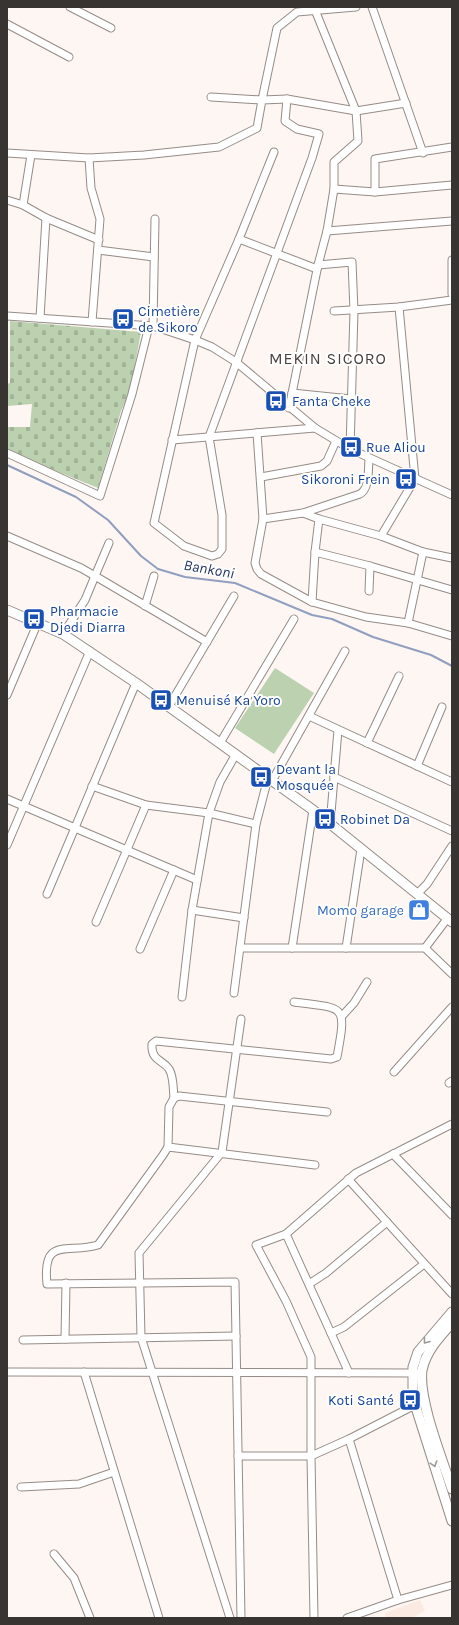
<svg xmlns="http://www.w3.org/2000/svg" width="459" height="1625" font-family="Karla,sans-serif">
<defs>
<pattern id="cemetery-stones" width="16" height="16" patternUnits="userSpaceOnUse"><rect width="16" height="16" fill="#bbd1b0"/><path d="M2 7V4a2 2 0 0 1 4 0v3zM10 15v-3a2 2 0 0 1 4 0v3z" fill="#a2b498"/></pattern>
</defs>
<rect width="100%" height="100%" fill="#fef6f2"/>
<path fill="#fbeae1" d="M420,1600L425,1611L412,1618H386L385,1613Z"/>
<path fill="#bbd1b0" d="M275,668L314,693L274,754L235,728Z"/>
<path fill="url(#cemetery-stones)" d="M10,321L141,332L130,392L121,411L98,488L7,451V427H30L32,404L7,406V384L10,383Z"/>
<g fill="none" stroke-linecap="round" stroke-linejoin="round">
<path stroke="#909fc0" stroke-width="2" d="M7,465L76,497L108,520L141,556L158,569L185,577L235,583L312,615L332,619L373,637L431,655L452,666"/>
<g stroke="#958c87" stroke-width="9">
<g id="minor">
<path d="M70,7L111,28"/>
<path d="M372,7L423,153"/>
<path d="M7,24L69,57"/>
<path d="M211,97L262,100L277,28L297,12L356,7"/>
<path d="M274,152L239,239L195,340L154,523L184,546L212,556L218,554L222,549V515L209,437L312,158L319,134L297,129L285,121L287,99"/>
<path d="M7,153L89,158L144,155L219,147L257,128L262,100L287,99L356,111L406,103"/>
<path d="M89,158L91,188L100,219L92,322"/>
<path d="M334,189L375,192L452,185"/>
<path d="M375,192V159L452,147"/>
<path d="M7,200L23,205L46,218L99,240"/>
<path d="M23,205L31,155"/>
<path d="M327,231L452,221"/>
<path d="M239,239L317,269"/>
<path d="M98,250L154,257"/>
<path d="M452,260V294"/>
<path d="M318,265L352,262L354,311L350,449"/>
<path d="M334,311L399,307L452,300"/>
<path d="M7,316L153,326L195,340L212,347L236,362L315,428L350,449L452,495"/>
<path d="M40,318L46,218"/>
<path d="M153,326L155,219"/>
<path d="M292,393L351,399"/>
<path d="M289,408L318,265L327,231L334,189V162L358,141L356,111L315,10"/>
<path d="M257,433L263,519L255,563L257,569L261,574L312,602L366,617L408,623L452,636"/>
<path d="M172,440L315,428"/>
<path d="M7,453L100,496L132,394L149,326"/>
<path d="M261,477L321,466L327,461L336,441"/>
<path d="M303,513L319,519L315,552"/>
<path d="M263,519L303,513L360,494C370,488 368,469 369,459"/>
<path d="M319,519L381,536L423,552L452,558"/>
<path d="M7,536L81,568L95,576L109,543"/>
<path d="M381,536L415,479L399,307"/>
<path d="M369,591L370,566"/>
<path d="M312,602L315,552L370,566L452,590"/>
<path d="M145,606L154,576"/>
<path d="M408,623L423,552"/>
<path d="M63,634L85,600L95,576L207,642"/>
<path d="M7,695L38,622"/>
<path d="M169,706L234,596"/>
<path d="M309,716L452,782"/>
<path d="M220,743L294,619"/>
<path d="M367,743L399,676"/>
<path d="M417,766L442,707"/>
<path d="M334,777L452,831"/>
<path d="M272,781L345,651"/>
<path d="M92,786L146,805L209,813L256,824"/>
<path d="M7,799L197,880"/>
<path d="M330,825L338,730"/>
<path d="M7,845L90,651"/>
<path d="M47,894L136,683"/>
<path d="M417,894L427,884L452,846"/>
<path d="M192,910L244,918"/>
<path d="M96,922L146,805"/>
<path d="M240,948H425L452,974"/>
<path d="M292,948L313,810"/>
<path d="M346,948L361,849"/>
<path d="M425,948L447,919"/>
<path d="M140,949L174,870"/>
<path d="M234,993L256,824L268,778"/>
<path d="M182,997L192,910L209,813L220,782L236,754"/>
<path d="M342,1016L354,1003L367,982"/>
<path d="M394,1072L452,1007"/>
<path d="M449,1083L452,1081"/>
<path d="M174,1098C173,1089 174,1077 169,1069C162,1059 151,1061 152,1044L156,1041L331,1059L337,1057C347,1003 345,1009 294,1002"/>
<path d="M168,1147L169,1107L174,1098L179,1096L327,1112"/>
<path d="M393,1154L452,1215"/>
<path d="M348,1179L452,1294"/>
<path d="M286,1234L349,1373"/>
<path d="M309,1284L326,1273L387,1222"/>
<path d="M331,1333L344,1327L424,1264"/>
<path d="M65,1339L66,1283"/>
<path d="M23,1340L236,1336"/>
<path d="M7,1372L417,1373"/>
<path d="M84,1372L159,1618"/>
<path d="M349,1439L398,1600"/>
<path d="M238,1456H311L349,1439L419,1403"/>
<path d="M21,1487L79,1484L114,1472"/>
<path d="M54,1554L74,1578L90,1618"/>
<path d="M230,1618L141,1337L139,1253L222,1152L241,1019"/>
<path d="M241,1618L235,1282L47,1284C42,1236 67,1254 98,1245L163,1155L168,1147L315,1165"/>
<path d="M314,1618L311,1456V1357L286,1301L256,1245L286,1234L356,1173L452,1124"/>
<path d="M347,1618L398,1600L452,1585"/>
</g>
</g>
<g stroke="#958c87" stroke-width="11">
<g id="tertiary">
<path d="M7,610L63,634L136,683L313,810L452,922"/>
<path d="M452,1312L418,1352L413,1367V1398L452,1521"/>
<path d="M452,1323C440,1336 426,1351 422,1370C418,1399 442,1459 452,1489"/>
</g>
</g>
<use href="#minor" stroke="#fff" stroke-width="7"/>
<use href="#tertiary" stroke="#fff" stroke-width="9"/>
</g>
<defs><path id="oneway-chevron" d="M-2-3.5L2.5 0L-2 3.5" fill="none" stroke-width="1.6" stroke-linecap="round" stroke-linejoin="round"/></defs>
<g stroke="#9c9a98">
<use href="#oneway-chevron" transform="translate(426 1341) rotate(127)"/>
<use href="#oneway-chevron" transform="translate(434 1464) rotate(72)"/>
</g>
<defs>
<g id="bus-square" transform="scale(1.15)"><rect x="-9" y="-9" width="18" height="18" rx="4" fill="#1a4fb4" stroke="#fff"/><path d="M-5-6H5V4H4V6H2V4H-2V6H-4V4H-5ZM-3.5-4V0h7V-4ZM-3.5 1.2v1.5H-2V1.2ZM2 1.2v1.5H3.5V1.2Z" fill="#fff"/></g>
<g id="shop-square" transform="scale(1.15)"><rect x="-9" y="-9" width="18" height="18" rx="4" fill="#3f7fe0" stroke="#fff"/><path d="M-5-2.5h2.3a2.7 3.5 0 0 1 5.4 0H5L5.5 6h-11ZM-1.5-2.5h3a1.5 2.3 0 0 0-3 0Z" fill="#fff"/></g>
</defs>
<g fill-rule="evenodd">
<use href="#bus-square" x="123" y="319"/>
<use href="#bus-square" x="276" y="401"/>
<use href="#bus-square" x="351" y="447"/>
<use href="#bus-square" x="406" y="479"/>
<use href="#bus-square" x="34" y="619"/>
<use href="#bus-square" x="161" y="700"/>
<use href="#bus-square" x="261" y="777"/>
<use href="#bus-square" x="325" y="819"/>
<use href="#shop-square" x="419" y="910"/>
<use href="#bus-square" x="410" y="1400"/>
</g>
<g text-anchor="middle" stroke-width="4" stroke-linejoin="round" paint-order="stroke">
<g font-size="14" fill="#164399" stroke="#fff" text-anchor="start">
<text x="138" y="316">Cimetière<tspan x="138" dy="16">de Sikoro</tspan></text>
<text x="292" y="406">Fanta Cheke</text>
<text x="366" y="452">Rue Aliou</text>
<text x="390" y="484" text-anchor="end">Sikoroni Frein</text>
<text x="50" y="616">Pharmacie<tspan x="50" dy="16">Djedi Diarra</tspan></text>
<text x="176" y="705">Menuisé Ka Yoro</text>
<text x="276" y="774">Devant la<tspan x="276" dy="16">Mosquée</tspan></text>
<text x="340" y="824">Robinet Da</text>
<text x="394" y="1405" text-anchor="end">Koti Santé</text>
</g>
<g font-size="14" fill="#366cbe" stroke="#fff" text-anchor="end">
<text x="404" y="915">Momo garage</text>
</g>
<g font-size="15" font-style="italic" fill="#243763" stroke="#fff">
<text transform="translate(209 569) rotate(10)" y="5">Bankoni</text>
</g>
<g font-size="16" letter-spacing="1" fill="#48403c" stroke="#fff">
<text x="328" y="364">MEKIN SICORO</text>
</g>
</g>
<rect width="459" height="1625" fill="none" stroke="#383432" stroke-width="16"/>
</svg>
